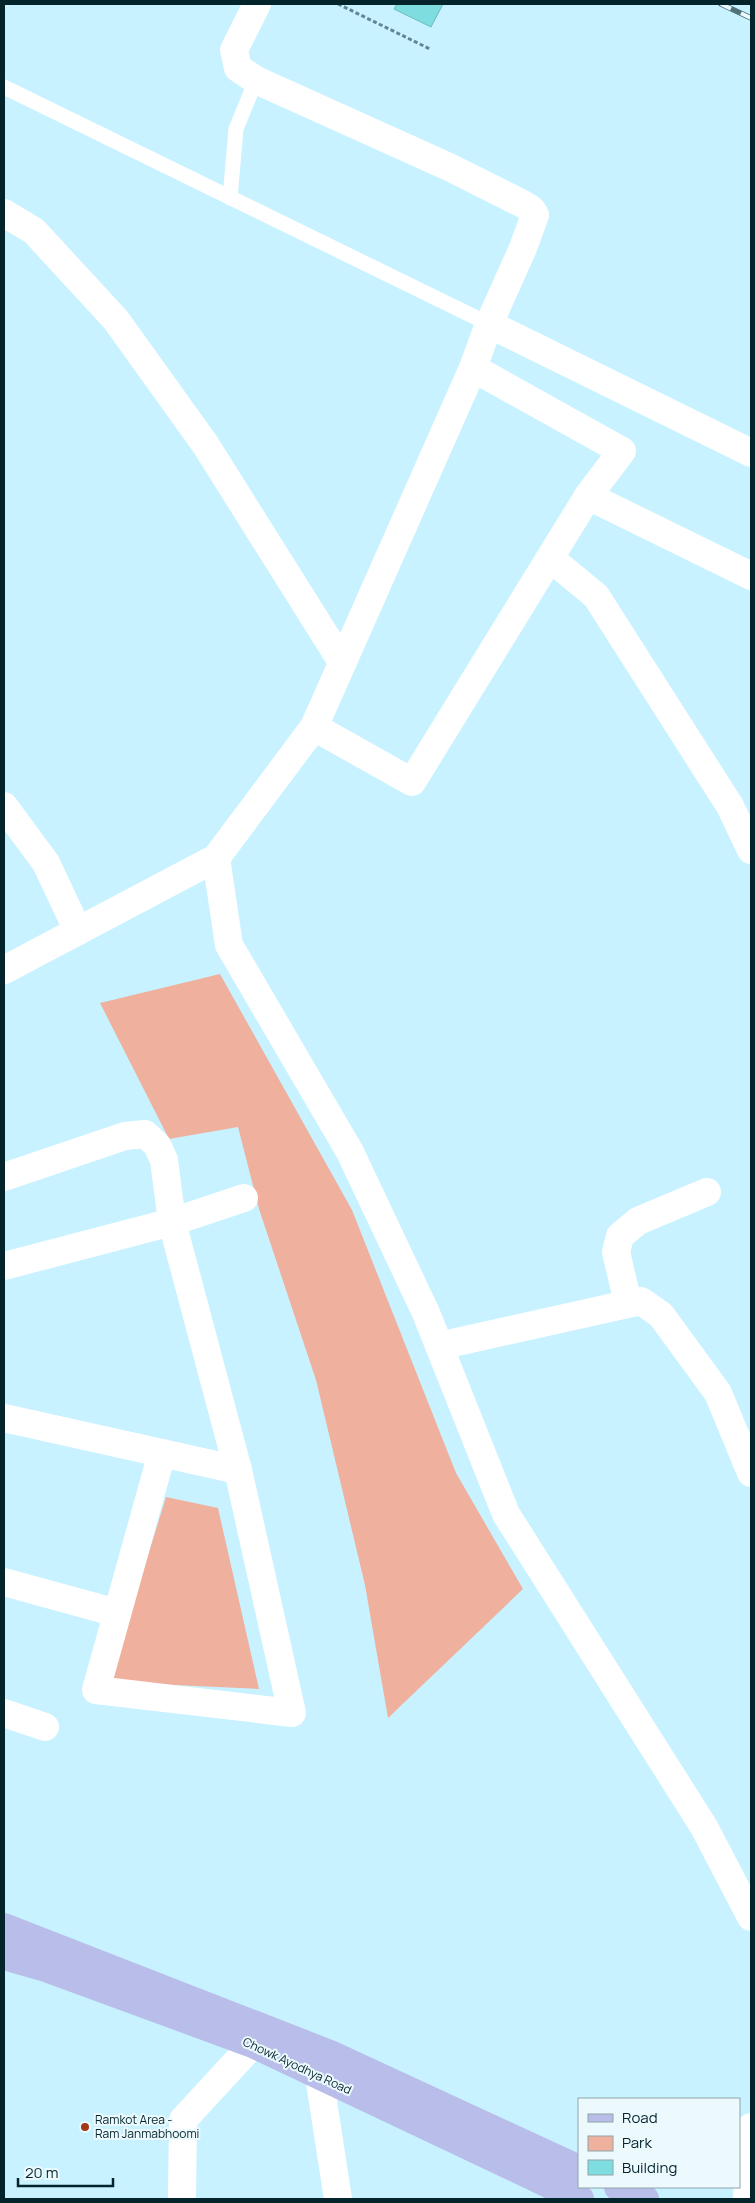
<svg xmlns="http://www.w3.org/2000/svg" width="755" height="2203" font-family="Manrope,sans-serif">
<rect width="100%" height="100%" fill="#c8f2ff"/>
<g fill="#efb09d">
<path d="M220,974L352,1210L456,1473L523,1589L388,1718L365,1585L316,1380L259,1209L238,1127L169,1139L100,1003Z"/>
<path d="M166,1497L218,1508L259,1689L109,1682Z"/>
</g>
<path fill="#7eddde" stroke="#6dbcbe" d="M397,4H443L431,27L394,9Z"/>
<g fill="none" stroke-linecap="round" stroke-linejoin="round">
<path stroke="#628791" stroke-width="3" stroke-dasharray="4 2.5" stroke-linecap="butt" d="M338,4L430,49"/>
<g stroke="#fff" stroke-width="15">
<path d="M4,87L489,324"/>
<path d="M230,198L236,129L256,80"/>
</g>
<g stroke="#fff" stroke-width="28">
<path d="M4,213L34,231L116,320L205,444L342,662"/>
<path d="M588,496L751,576"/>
<path d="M550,558L596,596L730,806L751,850"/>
<path d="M314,727L412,782L588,496L622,451L473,368"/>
<path d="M4,806L46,863L78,931"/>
<path d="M216,858L229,945L350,1152L426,1313L506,1514L704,1827L751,1917"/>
<path d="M4,1177L125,1136L145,1134L157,1145L164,1160L172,1222L238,1470L292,1713L96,1690L162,1453"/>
<path d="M4,1266L172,1222L244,1198"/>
<path d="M628,1303L616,1252L620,1236L638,1221L707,1192"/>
<path d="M439,1346L641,1301L661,1315L718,1393L751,1473"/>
<path d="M4,1418L238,1470"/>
<path d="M4,1582L117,1613"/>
<path d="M4,1713L45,1727"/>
<path d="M319,2076L338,2199"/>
<path d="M182,2199L183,2120L253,2044"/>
<path d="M747,2199L751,2127"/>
</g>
<g stroke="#fff" stroke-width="28">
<path d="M489,324L751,453"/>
<path d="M4,970L216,858L314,727L473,368L489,324L523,248L535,215L531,209L523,204L449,167L256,80L238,68L234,50L257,4"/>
</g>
<g stroke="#b8bee9" stroke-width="28">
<path d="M4,1927L330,2054L579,2169"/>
<path d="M4,1956L46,1968L253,2044L580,2199"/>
<path d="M618,2187L645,2199"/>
</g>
<g stroke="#4f737d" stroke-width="5.5">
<path id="rail" d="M721,4L751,18"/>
</g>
<use href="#rail" stroke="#ecfafe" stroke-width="4" stroke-dasharray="11" stroke-linecap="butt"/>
</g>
<circle fill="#a13919" stroke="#ecfafe" stroke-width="2" cx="85" cy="2127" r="5"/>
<g text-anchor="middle" stroke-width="4" stroke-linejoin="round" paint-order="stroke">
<g font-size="12" fill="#04242c" stroke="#ecfafe">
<text transform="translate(297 2066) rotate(25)" y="4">Chowk Ayodhya Road</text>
</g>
<g font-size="12" fill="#04242c" stroke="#ecfafe" text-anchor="start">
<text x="95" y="2124">Ramkot Area -<tspan x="95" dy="14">Ram Janmabhoomi</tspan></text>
</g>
</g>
<rect width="755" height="2203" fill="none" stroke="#04242c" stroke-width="10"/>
<rect x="578" y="2098" width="162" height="90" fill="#ecfafe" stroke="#8fa4aa"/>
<rect x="588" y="2114" width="25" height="8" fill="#b8bee9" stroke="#8fa4aa"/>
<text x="622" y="2123" font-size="15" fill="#04242c">Road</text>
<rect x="588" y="2136" width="25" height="15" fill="#efb09d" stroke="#8fa4aa"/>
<text x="622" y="2148" font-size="15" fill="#04242c">Park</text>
<rect x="588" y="2160" width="25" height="15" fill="#7eddde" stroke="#8fa4aa"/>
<text x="622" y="2173" font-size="15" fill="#04242c">Building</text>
<path d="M18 2178v8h95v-8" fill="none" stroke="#04242c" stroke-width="2.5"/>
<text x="25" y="2178" font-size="15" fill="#04242c" stroke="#ecfafe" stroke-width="4" paint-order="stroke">20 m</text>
</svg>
